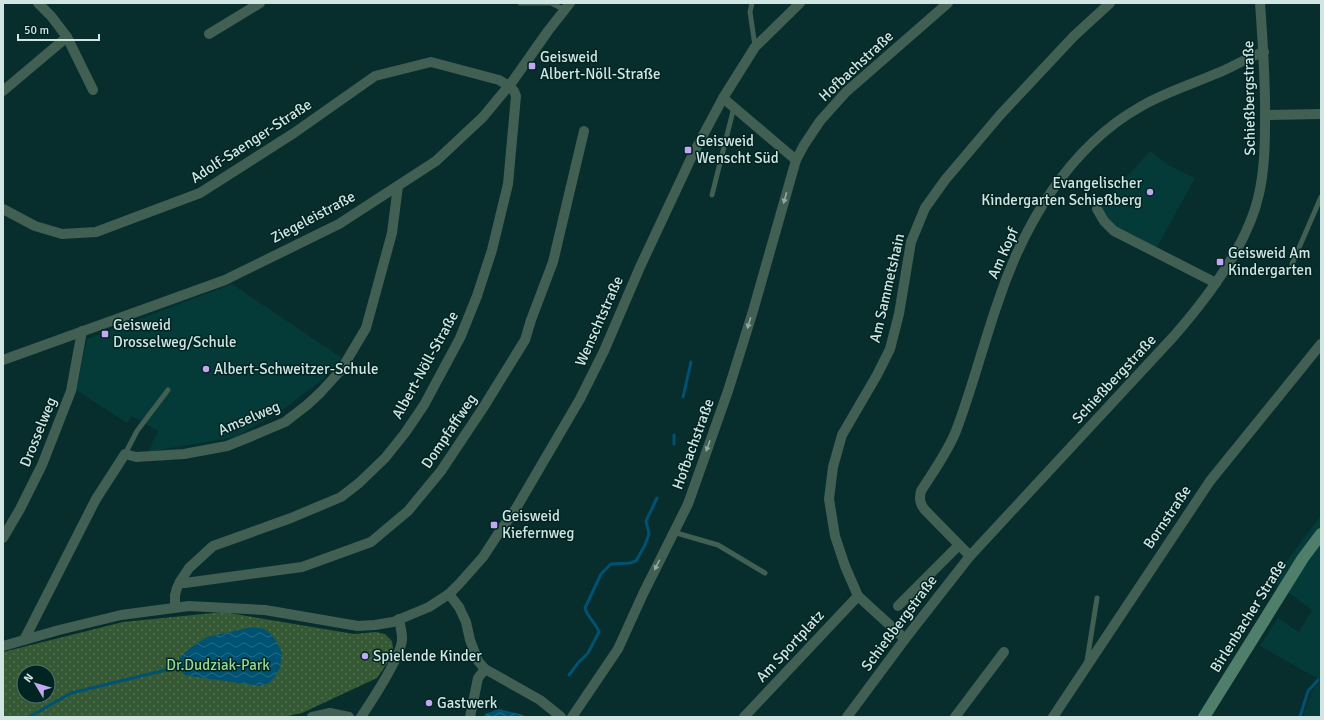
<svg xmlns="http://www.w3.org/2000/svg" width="1324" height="720" font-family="Signika,sans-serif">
<defs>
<pattern id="grass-dots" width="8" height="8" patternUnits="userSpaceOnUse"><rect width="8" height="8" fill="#355835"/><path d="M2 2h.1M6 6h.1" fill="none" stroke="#517052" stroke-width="1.8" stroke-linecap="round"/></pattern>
<pattern id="water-waves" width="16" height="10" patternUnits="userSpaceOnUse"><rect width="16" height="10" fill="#005273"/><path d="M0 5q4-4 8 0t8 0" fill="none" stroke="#246b87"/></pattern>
</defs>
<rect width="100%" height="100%" fill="#072e2c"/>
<g fill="#043a37">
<path d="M1150,151L1170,166L1195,178L1156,249L1126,234L1114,225L1099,207Z"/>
<path d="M232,284L342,358L322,380L285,408L236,437L148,452L158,431L132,416L127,423L76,390L87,339Z"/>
<path d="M1321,515V717H1303L1311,693L1320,680L1260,646L1278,618L1299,632L1312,610L1272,581Z"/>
</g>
<path fill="url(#grass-dots)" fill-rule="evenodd" d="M223,612L354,634L376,632L385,634L392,641L393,648L392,656L377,678L302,713L283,717H3V652L123,622ZM24,672H48V696H24Z"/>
<g fill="url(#water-waves)">
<path d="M252,627L264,629L271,634L277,642L282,653L280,668L275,676L269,683L259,686L183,675V665L179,658L190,648L207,637Z"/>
<path d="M499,709L523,715L526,717H484L485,714Z"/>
</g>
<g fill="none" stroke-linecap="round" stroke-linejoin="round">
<g stroke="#005273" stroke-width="3">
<path d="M683,397L691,362"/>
<path d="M674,444V435"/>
<path d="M180,667L183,665"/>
<path d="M569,675L578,663L588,653L599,632C596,623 587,617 585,608L601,574L611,564L630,563L636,561L645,545L649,534L646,521L657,498"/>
<path d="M29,717L71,693L174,668"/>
<path d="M1300,717L1308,691L1318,680"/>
</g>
<g stroke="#425f53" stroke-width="5">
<path d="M520,3H551L565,10"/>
<path d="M752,3L750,12L755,46"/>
<path d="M712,195L734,107"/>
<path d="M1292,264L1321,197"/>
<path d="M125,454L137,431L168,390"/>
<path d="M673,532L718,545L765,573"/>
<path d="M1087,661L1097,598"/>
</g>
<g stroke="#425f53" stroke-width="10">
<path d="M209,34L260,3"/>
<path d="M67,37L93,90"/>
<path d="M3,91L67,37L51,16L38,3"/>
<path d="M723,98L796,160"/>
<path d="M1265,115L1321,114"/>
<path d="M3,209L35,226L62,234L96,232L200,193L294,133L375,76L431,62L499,80L509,86L514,91L516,96L508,184L492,250L477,296L460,338L424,405L405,433L385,458L359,483L341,497L291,518L213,546L189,568L181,580L177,588L175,595V608"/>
<path d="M1097,209L1104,221L1114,231L1216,283"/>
<path d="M3,360L225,280L339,224L436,161L483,117L512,82L548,31L570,3"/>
<path d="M3,538L20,509L42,465L71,391L82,331"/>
<path d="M970,556L924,509C920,503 919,499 921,491C933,472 947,453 956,431C972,389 983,345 998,302C1023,226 1069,147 1140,107C1163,93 1190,85 1215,74C1232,68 1247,57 1264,52"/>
<path d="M180,582L185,583L302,567L371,542L408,511L441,471L483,408L525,340L531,320L553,262L584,131"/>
<path d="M449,594L459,607L466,622L470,640L478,661L485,669L540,700L561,717"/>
<path d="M898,606L959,545"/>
<path d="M905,639L858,596L845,566L835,536L829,499L833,467L842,435L877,375L890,349L899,314L911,242L925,208L945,180L1000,115L1074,36L1110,3"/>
<path d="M24,640L96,499L125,454L136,457L184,454L227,446L252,436L285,422L307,405L320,393L341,370L366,328L392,233L398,186"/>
<path d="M3,646L59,630L121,615L189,606L265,610L358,626L375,625L393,622L429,607L449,594L459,584L483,557L498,534L515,510L580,399L604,351L640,267L693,154L723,98L755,47L800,3"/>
<path d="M312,717L330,713L349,717"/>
<path d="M361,717C371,702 403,654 402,638C402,632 400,625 399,619"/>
<path d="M470,717L478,678L485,669"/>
<path d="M572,717L618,649L643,594L688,504L728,391L753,311L796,160L804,145L820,121L846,92L948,3"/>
<path d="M744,717L858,596"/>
<path d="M847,717L905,639L970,556L1174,336C1208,297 1248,245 1259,194C1264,172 1265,150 1265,127C1266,86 1263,44 1260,3"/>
<path d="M955,717L1004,652"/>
<path d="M1053,717L1210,481L1321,344"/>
</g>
<path stroke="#4f7e6b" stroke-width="12" d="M1204,717L1303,558L1321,534"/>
</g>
<defs><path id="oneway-solid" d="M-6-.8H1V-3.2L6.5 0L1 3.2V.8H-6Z"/></defs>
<g fill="#91a9a2">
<use href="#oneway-solid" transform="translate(785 198) rotate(106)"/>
<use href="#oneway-solid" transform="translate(749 323) rotate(107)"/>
<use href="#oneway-solid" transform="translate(708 446) rotate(110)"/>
<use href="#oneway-solid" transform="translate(657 565) rotate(116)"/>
</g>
<g fill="#c3a7f2" stroke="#002422" stroke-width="1.5">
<rect x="528" y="62" width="8" height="8" rx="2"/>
<rect x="684" y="146" width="8" height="8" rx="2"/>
<circle cx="1150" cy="192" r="4"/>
<rect x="1216" y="258" width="8" height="8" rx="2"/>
<rect x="101" y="330" width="8" height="8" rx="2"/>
<circle cx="206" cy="369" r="4"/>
<rect x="490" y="521" width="8" height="8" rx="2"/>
<circle cx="365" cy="656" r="4"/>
<circle cx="429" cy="703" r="4"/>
</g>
<g text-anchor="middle" stroke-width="3" stroke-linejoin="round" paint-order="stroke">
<g font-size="15" fill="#d1e5e3" stroke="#002422" text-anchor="start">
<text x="540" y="62">Geisweid<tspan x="540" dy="17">Albert-Nöll-Straße</tspan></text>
<text x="696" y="146">Geisweid<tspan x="696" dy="17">Wenscht Süd</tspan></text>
<text x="1142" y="188" text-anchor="end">Evangelischer<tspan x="1142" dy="17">Kindergarten Schießberg</tspan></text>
<text x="1228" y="258">Geisweid Am<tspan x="1228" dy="17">Kindergarten</tspan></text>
<text x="113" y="330">Geisweid<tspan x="113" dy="17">Drosselweg/Schule</tspan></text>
<text x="214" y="374">Albert-Schweitzer-Schule</text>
<text x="502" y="521">Geisweid<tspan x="502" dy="17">Kiefernweg</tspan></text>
<text x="373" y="661">Spielende Kinder</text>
<text x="437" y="708">Gastwerk</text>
</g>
<g font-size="15" fill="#d1e5e3" stroke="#002422">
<text transform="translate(856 66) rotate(-43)" y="5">Hofbachstraße</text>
<text transform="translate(1249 98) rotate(-91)" y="5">Schießbergstraße</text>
<text transform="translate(251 141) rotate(-33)" y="5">Adolf-Saenger-Straße</text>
<text transform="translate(313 217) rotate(-28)" y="5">Ziegeleistraße</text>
<text transform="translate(1003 253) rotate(-66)" y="5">Am Kopf</text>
<text transform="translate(887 288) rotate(-77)" y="5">Am Sammetshain</text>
<text transform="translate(599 321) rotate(-66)" y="5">Wenschtstraße</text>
<text transform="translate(425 365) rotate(-61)" y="5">Albert-Nöll-Straße</text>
<text transform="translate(1114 379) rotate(-47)" y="5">Schießbergstraße</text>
<text transform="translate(249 418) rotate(-23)" y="5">Amselweg</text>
<text transform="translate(449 431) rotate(-56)" y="5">Dompfaffweg</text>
<text transform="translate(38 432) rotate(-68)" y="5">Drosselweg</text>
<text transform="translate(693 444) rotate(-70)" y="5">Hofbachstraße</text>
<text transform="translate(1167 517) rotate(-56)" y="5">Bornstraße</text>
<text transform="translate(1248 616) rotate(-58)" y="5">Birlenbacher Straße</text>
<text transform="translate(899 623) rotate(-53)" y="5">Schießbergstraße</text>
<text transform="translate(790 646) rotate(-47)" y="5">Am Sportplatz</text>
</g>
<g font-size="15" fill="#94d994" stroke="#002422">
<text x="218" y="670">Dr.Dudziak-Park</text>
</g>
</g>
<rect width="1324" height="720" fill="none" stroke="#d1e5e3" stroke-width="8"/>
<g transform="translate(36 684) rotate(308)"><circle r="19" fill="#002422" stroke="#54716f"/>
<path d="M0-3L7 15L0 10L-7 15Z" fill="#c3a7f2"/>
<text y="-6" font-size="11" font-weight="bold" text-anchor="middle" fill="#d1e5e3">N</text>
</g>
<path d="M18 34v6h81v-6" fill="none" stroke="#d1e5e3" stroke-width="2"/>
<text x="24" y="34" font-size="12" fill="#d1e5e3" stroke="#002422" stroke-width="3" paint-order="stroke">50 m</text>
</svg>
